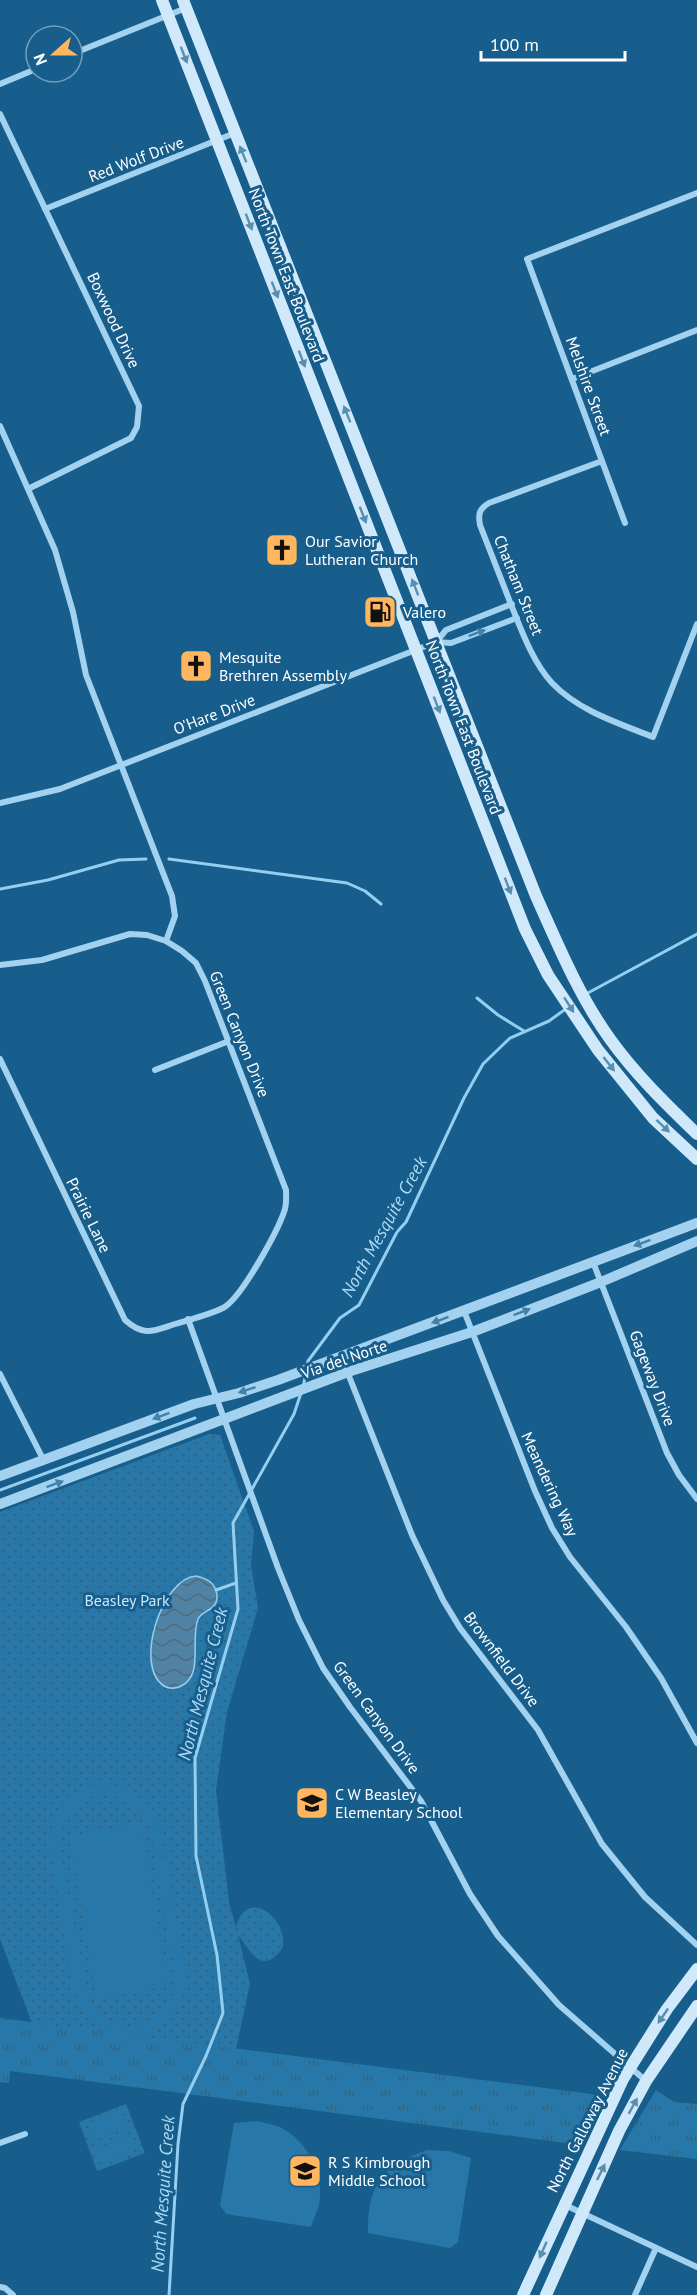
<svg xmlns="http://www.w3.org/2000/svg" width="697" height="2295" font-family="'PT Sans',sans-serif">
<defs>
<pattern id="grass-tufts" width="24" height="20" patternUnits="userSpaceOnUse" patternTransform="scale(1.5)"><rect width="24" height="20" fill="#2778a8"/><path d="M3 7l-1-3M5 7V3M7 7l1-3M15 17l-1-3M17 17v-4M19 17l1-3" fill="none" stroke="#3a627a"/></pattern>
<pattern id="park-dots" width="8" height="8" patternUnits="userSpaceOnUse" patternTransform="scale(1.5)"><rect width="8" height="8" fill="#2778a8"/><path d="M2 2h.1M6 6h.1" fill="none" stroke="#3a627a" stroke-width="1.8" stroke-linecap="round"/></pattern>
<pattern id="water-waves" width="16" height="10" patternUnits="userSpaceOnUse" patternTransform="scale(1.5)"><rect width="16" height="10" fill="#5083a3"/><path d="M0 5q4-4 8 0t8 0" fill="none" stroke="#4e6a7c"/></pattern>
</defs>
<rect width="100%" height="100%" fill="#175e8c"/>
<g fill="url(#grass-tufts)">
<path d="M0,2018L599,2095L574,2144L10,2071L9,2083L0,2082Z"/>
<path d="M656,2090L674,2102L697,2104V2159L620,2150Z"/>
</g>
<g fill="url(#park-dots)">
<path d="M209,1434L220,1435L254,1531L251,1565L258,1608L227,1712L216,1790L229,1902L236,1927C248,1884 291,1922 282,1949C260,1977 250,1949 238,1935L250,1984L236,2049L32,2023L0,1939V1512Z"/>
<path d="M126,2104L145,2153L97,2171L79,2122Z"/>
</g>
<g fill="#2778a8" fill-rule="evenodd">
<path d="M96,1784C130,1786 146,1794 159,1826L186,1972C185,1996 177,2017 155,2029C133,2042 100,2034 85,2014C71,1994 70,1966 66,1944C61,1911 55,1878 49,1845C54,1808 61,1797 96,1784ZM99,1794C126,1796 138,1802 150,1827L175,1974C177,2010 141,2041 107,2019C95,2012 91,2001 86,1989L59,1843C64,1814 70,1804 99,1794Z"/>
<path d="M141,1824L168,1986L97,1998L69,1836Z"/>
<path d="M121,2111L126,2126L94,2138L89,2123Z"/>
<path d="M257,2121C264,2123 273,2124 280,2127C308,2141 325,2175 319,2205C317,2212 313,2220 311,2227L226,2214L220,2205L234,2123Z"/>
<path d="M130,2136L136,2150L104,2162L98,2148Z"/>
<path d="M427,2150L449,2151L471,2158L458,2242L450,2248L368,2233C367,2186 382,2165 427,2150Z"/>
</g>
<path fill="url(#water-waves)" stroke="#94cff1" stroke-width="1.5" d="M196,1576C208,1579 216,1583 217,1596C218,1610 202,1610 198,1619C190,1639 204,1676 181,1686C176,1689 169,1689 164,1686C133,1666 162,1578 196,1576Z"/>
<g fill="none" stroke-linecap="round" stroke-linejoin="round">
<g stroke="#94cff1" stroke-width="3">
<path d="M169,859L347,883L365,891L381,904"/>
<path d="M0,889L48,880L119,860L146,859"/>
<path d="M586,994L697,934"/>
<path d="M477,998L498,1015L524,1031"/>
<path d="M307,1366L308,1361L340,1318L359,1305L397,1232L406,1222L464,1098L483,1064L510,1038L549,1021L567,1008"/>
<path d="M303,1387L306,1373"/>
<path d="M0,1490L195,1418"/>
<path d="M216,1590L236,1583"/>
<path d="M169,2295L178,2144L183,2104L206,2056L223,2013L217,1955L196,1856L195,1758L238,1609L233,1523L294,1414L301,1393"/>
</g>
<g stroke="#a2d2ef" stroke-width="6">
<path d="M72,54L186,8"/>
<path d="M0,84L36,69"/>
<path d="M0,114L139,406L137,427L131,438L30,488"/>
<path d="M45,209L235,133"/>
<path d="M572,379L697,330"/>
<path d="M0,426L55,550L73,612L86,675L172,896L175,916L166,941"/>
<path d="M602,461L489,503C479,509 478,514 480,525C490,551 500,576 510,602C521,629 532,661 552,683C579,711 618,723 653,737L697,624"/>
<path d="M625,523L527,259L697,193"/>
<path d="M437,641L446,630L512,604"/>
<path d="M0,803L60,789L436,642L451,643L517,618"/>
<path d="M0,965L42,960L130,934L147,935L166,941L182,951L196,963L205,981L286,1190C286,1197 287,1205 284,1212C277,1232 241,1299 223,1308C209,1315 191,1319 175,1324C153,1331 144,1337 125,1320L0,1059"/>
<path d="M155,1070L229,1041"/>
<path d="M593,1262L667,1453L679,1475L697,1499"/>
<path d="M464,1311L535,1491L552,1528L570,1557L626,1627L661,1678L697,1743"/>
<path d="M188,1319L278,1568L299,1620L323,1668L350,1707L421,1801L470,1894L498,1936L559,2005L646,2081"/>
<path d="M341,1356L412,1535L443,1600L460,1628L538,1730L602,1844L645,1897L697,1945"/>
<path d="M0,1374L43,1459"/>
<path d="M0,2143L25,2134"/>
<path d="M565,2205L697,2267"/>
<path d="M0,2287L5,2288L13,2295"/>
<path d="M635,2295L656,2248"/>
</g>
<g stroke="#a2d2ef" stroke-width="10">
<path d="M0,1476L194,1404L239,1393L278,1380L697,1223"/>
<path d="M0,1504L348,1372L472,1332L601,1282L697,1241"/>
</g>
<g stroke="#cfe9fa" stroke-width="12">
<path d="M162,0L525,929L548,975L598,1050L653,1118L697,1159"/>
<path d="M183,0L536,896C558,945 579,996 610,1039C635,1074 666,1104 697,1134"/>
<path d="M523,2295L623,2079L667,2009L697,1969"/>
<path d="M546,2295L619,2131L646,2081L697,2006"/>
</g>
</g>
<defs><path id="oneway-solid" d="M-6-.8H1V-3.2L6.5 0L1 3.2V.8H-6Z" transform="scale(1.5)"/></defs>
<g fill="#578fb2">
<use href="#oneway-solid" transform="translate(184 55) rotate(69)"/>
<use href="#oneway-solid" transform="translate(243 154) rotate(-112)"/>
<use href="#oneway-solid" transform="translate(249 222) rotate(69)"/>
<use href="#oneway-solid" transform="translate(275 290) rotate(69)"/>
<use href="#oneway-solid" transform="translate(302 359) rotate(69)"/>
<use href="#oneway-solid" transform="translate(347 414) rotate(-112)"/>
<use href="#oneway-solid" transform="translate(363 515) rotate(69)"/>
<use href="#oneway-solid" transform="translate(415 587) rotate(-111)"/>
<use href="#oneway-solid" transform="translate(437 705) rotate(69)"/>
<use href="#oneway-solid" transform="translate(508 886) rotate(69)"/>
<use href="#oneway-solid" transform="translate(569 1005) rotate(57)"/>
<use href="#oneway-solid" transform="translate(609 1064) rotate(52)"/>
<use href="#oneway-solid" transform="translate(663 1126) rotate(43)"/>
<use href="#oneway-solid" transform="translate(663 2016) rotate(124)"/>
<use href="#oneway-solid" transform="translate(633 2106) rotate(-61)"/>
<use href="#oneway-solid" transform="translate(601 2172) rotate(-64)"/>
<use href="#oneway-solid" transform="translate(543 2250) rotate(114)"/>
</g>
<g fill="#4181aa">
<use href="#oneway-solid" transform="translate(477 633) rotate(-20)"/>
<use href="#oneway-solid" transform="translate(642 1243) rotate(160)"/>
<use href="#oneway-solid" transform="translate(522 1312) rotate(-21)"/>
<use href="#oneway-solid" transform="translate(440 1320) rotate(160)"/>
<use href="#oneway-solid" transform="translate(247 1390) rotate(162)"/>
<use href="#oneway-solid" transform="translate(161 1416) rotate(160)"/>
<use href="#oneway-solid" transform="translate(55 1484) rotate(-20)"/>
</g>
<defs>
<g id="church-square" transform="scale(1.725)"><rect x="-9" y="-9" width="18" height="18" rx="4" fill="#ffb65f" stroke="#175e8c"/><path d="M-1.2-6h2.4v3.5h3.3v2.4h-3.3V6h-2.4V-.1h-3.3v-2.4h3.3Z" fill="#111"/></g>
<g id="fuel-square" transform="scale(1.725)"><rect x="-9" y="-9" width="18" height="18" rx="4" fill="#ffb65f" stroke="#175e8c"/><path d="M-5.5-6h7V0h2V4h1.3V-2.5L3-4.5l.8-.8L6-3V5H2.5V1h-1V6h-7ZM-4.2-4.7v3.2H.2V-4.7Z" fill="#111"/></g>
<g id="school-square" transform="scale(1.725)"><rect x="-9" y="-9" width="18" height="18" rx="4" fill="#ffb65f" stroke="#175e8c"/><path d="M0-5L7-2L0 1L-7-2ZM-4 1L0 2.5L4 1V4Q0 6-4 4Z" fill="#111"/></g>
</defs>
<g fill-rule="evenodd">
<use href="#church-square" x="282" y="550"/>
<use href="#fuel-square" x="380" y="612"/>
<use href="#church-square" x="196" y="666"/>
<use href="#school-square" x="312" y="1803"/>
<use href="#school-square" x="305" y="2171"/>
</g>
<g text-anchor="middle" stroke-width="6" stroke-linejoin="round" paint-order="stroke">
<g font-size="16" fill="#fff" stroke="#175e8c">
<text transform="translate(136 159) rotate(-21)" y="6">Red Wolf Drive</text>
<text transform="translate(287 275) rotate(69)" y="6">North Town East Boulevard</text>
<text transform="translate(114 320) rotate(65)" y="6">Boxwood Drive</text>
<text transform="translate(589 386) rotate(70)" y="6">Melshire Street</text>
<text transform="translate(519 585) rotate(68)" y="6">Chatham Street</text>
<text transform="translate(214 714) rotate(-21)" y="6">O'Hare Drive</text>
<text transform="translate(464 727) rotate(69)" y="6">North Town East Boulevard</text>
<text transform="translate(240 1034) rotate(68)" y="6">Green Canyon Drive</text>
<text transform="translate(89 1215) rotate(64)" y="6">Prairie Lane</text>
<text transform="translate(344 1359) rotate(-19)" y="6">Via del Norte</text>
<text transform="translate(653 1378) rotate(69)" y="6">Gageway Drive</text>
<text transform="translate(550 1484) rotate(65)" y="6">Meandering Way</text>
<text transform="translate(502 1659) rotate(53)" y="6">Brownfield Drive</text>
<text transform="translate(377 1717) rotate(54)" y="6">Green Canyon Drive</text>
<text transform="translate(587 2120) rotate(-63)" y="6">North Galloway Avenue</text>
</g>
<g font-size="16" fill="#fff" stroke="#175e8c" text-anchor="start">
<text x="305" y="547">Our Savior<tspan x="305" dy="18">Lutheran Church</tspan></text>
<text x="403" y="618">Valero</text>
<text x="219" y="663">Mesquite<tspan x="219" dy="18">Brethren Assembly</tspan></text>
<text x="335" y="1800">C W Beasley<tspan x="335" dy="18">Elementary School</tspan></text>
<text x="328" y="2168">R S Kimbrough<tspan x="328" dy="18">Middle School</tspan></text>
</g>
<g font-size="16" fill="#c8e7fa" stroke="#175e8c">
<text x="127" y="1606">Beasley Park</text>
</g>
<g font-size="18" font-style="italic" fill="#addbf6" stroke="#175e8c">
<text transform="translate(384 1227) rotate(-61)" y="6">North Mesquite Creek</text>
<text transform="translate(203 1684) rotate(-76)" y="6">North Mesquite Creek</text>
<text transform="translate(163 2194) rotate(-86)" y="6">North Mesquite Creek</text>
</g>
</g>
<g transform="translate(54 54) rotate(249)"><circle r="28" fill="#175e8c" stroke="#749eba" stroke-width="1.5"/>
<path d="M0-4.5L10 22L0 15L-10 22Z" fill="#ffb65f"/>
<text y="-9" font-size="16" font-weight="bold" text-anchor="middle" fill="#ffffff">N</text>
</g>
<path d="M481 51v9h144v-9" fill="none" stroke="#ffffff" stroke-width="3"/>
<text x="490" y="51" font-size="18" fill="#ffffff" stroke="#175e8c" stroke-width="4.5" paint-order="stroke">100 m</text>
</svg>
